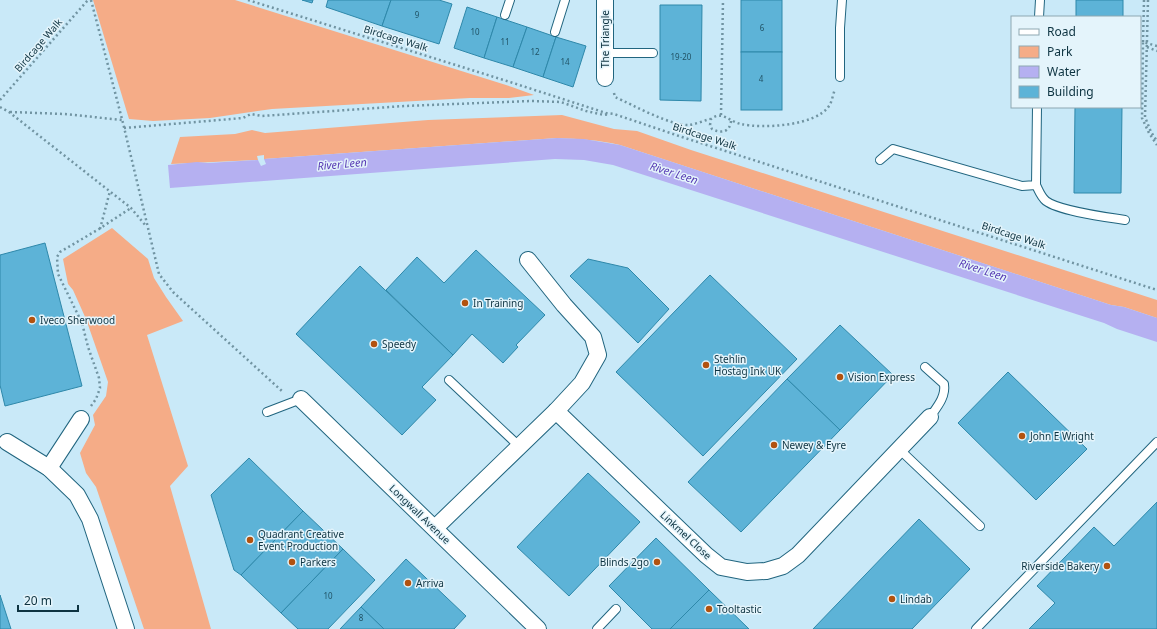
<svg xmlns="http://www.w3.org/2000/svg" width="1157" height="629" font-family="'Noto Sans',sans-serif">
<rect width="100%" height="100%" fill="#c9e9f8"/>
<g fill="#f5ac87">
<path d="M93,0H235L512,87L534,95L509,98H470L272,109L210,118L153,121L129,119Z"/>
<path d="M562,115L614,129L637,131L691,150L1157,300V318L1124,307L1111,305L620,145C599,140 579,139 557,138L264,159V155L257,156L258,160L171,164L180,137L235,134L252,130L265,133L428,120Z"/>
<path d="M112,228L148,259L154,278L166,297L183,321L147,335L188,466L170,486L211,629H144L96,487L86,473L80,453L95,425L93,415L106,396L108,382L86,319L73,290L68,284L63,259Z"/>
</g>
<path fill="#b5b0f1" d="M557,138L584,139L620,145L1111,305L1124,307L1157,318V342L1117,329L1104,323L613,165L584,160L555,159L170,188L168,165L197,162L208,163L258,160L261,166L266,164L264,159Z"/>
<g fill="#5db3d7" stroke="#2e88aa">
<path d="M302,0H313L312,3Z"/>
<path d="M328,0H391L382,26L326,7Z"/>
<path d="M391,0H439L452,4L439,44L382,26Z"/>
<rect x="741" y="0" width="41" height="52"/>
<rect x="1076" y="0" width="47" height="17"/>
<path d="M660,5H702L701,101L660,100Z"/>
<path d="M467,7L497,17L484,58L454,48Z"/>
<path d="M497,17L527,27L513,67L484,58Z"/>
<path d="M527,27L556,37L543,77L513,67Z"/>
<path d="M556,37L586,46L573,87L543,77Z"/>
<rect x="741" y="52" width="41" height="58"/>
<path d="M1075,107H1122L1121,193H1074Z"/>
<path d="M45,243L82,386L5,406L0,385V255Z"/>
<path d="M476,250L545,315L516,345L518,347L503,363L472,334L453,355L386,290L417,257L444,283Z"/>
<path d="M588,259L628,268L669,309L638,343L570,276Z"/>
<path d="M360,266L453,355L422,387L436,400L402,435L296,334Z"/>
<path d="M710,275L797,359L703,456L616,372Z"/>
<path d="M840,325L893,375L840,430L787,379Z"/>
<path d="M1008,372L1087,449L1036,500L958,423Z"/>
<path d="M787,379L840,430L741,532L688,482Z"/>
<path d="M249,458L303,511L241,575L234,570L211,495Z"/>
<path d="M588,473L640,522L569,596L517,547Z"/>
<path d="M1157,502V629H1029L1055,603L1037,586L1094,527L1114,546Z"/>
<path d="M303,511L343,549L281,613L241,575Z"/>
<path d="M919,519L970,569L912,629H813Z"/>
<path d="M656,538L709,590L670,629H652L609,586Z"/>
<path d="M343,549L375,580L328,629H298L281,613Z"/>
<path d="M406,559L466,616L454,629H384L361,607Z"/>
<path d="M709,590L749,629H670Z"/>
<path d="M0,595L11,629H0Z"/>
<path d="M361,607L384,629H340Z"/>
</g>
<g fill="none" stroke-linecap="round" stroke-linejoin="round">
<g stroke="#21657f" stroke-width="10">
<g id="lane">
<path d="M505,15L510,0"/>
<path d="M1039,17L1040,0"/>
<path d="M555,32L565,0"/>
<path d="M605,53H653"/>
<path d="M840,77V28L842,0"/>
<path d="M880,160L893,149L1022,186L1036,185L1037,107"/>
<path d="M1036,185C1039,191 1041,197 1046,201C1059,211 1106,217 1125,220"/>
<path d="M925,367L944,384C946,397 937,407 930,417"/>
<path d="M449,380L519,446"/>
<path d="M267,412L301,399"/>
<path d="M899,449L980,526"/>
<path d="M597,629L616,609"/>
<path d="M976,629L1157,442"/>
</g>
</g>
<g stroke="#21657f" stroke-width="18">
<g id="street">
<path d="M605,78V0"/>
<path d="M301,399L538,629"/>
<path d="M556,411L706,555L721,567L747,572L766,571L783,566L798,555L930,417"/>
<path d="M7,442L49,468L77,495L90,519L126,629"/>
<path d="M49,468L81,419"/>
<path d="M435,528L556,411L582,383L598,355L593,337L564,305L528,260"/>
</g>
</g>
<g stroke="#7194a2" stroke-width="2.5" stroke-dasharray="2 3" stroke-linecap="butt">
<path d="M91,0L123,123L159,274L173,292L283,392"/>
<path d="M248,0L510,82L606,113L614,114L682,137L1157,290"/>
<path d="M1148,0L1145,117L1151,132L1157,141"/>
<path d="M1143,42L1144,0"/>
<path d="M1157,46L1143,42L1142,118L1149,133L1157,145"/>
<path d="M1147,47L1157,51"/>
<path d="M614,93L615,97C633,105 671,126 689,125C696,124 703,121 710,119"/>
<path d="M0,100L88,0"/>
<path d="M0,107L9,112L131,208L146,226"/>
<path d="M10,112L65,114L122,120"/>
<path d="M721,115L723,0"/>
<path d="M731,121C730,132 721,134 712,129L710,125L711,119C722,110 730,122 741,124C762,129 816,126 829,106C832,102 833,94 835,89"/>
<path d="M124,128L243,118L251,114L262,116L404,106L531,101L561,102L586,111L604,115L609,114"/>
<path d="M100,229L110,191"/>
<path d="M91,406L96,399L100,388L99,378L88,347L82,323L58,274L57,257L60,252L99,229L131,208"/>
</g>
<use href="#lane" stroke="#fff" stroke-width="8"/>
<use href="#street" stroke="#fff" stroke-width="16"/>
</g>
<g fill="#b2520f" stroke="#e4f4fb" stroke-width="1.5">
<circle cx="465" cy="303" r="4"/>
<circle cx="32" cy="320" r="4"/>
<circle cx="374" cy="344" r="4"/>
<circle cx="706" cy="365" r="4"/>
<circle cx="840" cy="377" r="4"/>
<circle cx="1022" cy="436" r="4"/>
<circle cx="774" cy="445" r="4"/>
<circle cx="250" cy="540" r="4"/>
<circle cx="292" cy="562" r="4"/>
<circle cx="657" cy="562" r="4"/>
<circle cx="1107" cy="566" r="4"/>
<circle cx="408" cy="583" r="4"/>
<circle cx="892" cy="599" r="4"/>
<circle cx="709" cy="609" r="4"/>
</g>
<g text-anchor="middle" stroke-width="3" stroke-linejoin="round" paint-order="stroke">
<g font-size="8" fill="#215366">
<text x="417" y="18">9</text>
<text x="762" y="31">6</text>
<text x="475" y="35">10</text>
<text x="505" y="45">11</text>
<text x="535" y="55">12</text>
<text x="681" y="60">19-20</text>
<text x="565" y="65">14</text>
<text x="761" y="82">4</text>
<text x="328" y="599">10</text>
<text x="361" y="621">8</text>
</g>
<g font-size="10" fill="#0d3341" stroke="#e4f4fb">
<text transform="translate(396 38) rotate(17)" y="4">Birdcage Walk</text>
<text transform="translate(605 39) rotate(-90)" y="4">The Triangle</text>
<text transform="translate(38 45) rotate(-49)" y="4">Birdcage Walk</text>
<text transform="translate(705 136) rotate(18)" y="4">Birdcage Walk</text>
<text transform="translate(1014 235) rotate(18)" y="4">Birdcage Walk</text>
<text transform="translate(420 514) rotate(44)" y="4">Longwall Avenue</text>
<text transform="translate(686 535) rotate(43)" y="4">Linkmel Close</text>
</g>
<g font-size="10" fill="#0d3341" stroke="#e4f4fb" text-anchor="start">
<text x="473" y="307">In Training</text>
<text x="40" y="324">Iveco Sherwood</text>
<text x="382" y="348">Speedy</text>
<text x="714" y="363">Stehlin<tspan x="714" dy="12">Hostag Ink UK</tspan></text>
<text x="848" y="381">Vision Express</text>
<text x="1030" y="440">John E Wright</text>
<text x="782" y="449">Newey &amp; Eyre</text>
<text x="258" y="538">Quadrant Creative<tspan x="258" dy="12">Event Production</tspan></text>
<text x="300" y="566">Parkers</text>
<text x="649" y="566" text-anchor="end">Blinds 2go</text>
<text x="1099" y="570" text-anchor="end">Riverside Bakery</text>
<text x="416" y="587">Arriva</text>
<text x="900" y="603">Lindab</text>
<text x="717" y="613">Tooltastic</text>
</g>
<g font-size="11" font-style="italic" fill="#5739b4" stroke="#e4f4fb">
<text transform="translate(342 164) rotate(-5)" y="4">River Leen</text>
<text transform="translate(674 173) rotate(18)" y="4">River Leen</text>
<text transform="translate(983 270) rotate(18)" y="4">River Leen</text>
</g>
</g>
<rect x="1011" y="16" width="130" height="92" fill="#e4f4fb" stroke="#8ea7b1"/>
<rect x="1019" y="29" width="20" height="6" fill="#ffffff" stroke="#8ea7b1"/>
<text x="1047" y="36" font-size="12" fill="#0d3341">Road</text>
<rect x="1019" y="46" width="20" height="12" fill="#f5ac87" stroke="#8ea7b1"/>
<text x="1047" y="56" font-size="12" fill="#0d3341">Park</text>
<rect x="1019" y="66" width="20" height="12" fill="#b5b0f1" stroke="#8ea7b1"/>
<text x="1047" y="76" font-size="12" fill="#0d3341">Water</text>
<rect x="1019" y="86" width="20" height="12" fill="#5db3d7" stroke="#8ea7b1"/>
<text x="1047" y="96" font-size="12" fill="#0d3341">Building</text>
<path d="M18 605v6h60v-6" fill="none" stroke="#0d3341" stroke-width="2"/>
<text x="24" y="605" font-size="12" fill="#0d3341" stroke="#e4f4fb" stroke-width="3" paint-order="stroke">20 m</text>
</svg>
